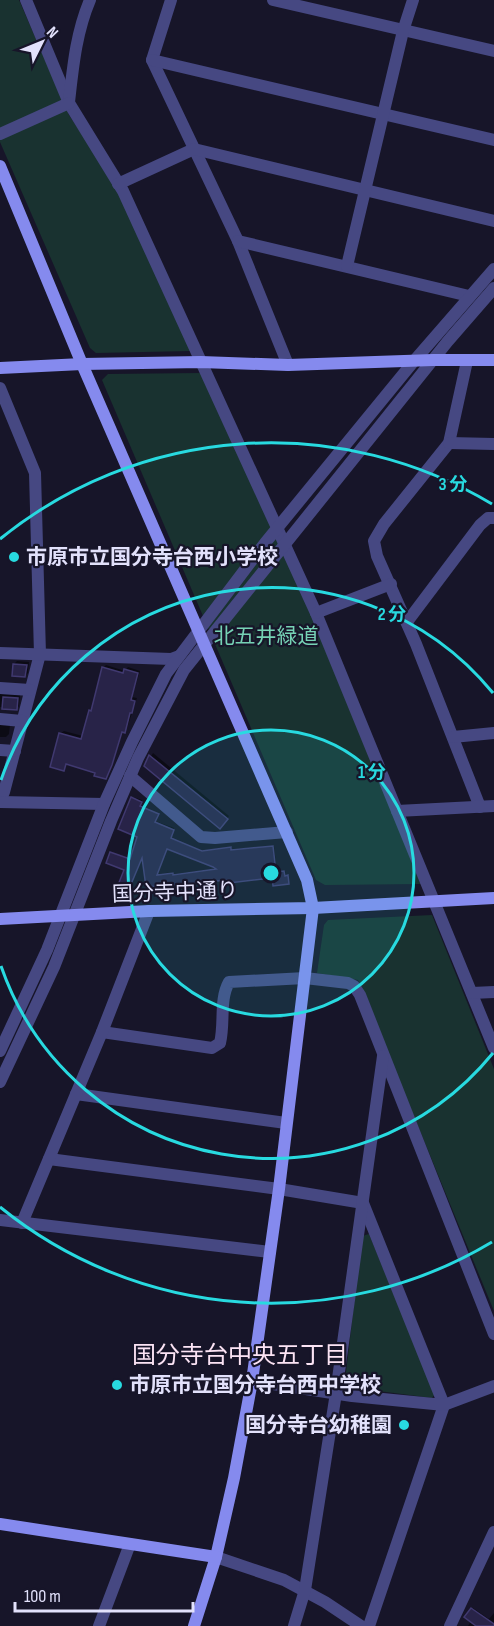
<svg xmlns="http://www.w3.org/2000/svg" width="494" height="1626" font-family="'Sofia Sans Condensed','Noto Sans JP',sans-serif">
<rect width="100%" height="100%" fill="#171529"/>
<g fill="#193230">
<path d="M0,0H19L69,115L114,183L191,351L96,353L90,348L0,142Z"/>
<path d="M201,373L313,617L421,884L325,885L316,880L102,380L108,374Z"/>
<path d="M432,915L494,1069V1311L358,980L317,973L324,925L328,920Z"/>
<path d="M369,1234L435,1394L432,1398L348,1387L345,1381L362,1236Z"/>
</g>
<g fill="#0007" fill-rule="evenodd">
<path d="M17,661L29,662L28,673L25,676L14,664Z"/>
<path d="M106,665L125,671L128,667L140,671L132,697L137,698L127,728L123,731L109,774L106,777L97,772L67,763L64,769L52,766L61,733L64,731L83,736L90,711L93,708L103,668Z"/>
<path d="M0,694L20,695L19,706L16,709L0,707Z"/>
<path d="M0,724L10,725L9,734L6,737H0Z"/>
<path d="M153,753L229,816L223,824L145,766Z"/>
<path d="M133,797L142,800L140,805L159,813L155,821L174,828L171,837L204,851L232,847V849L274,846L277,872L285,871L286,875H289V882L288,883L274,876L147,885L143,854L126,869L111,853L131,859L139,836ZM167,848L219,868L174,874V872L157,874Z"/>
<path d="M473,1608L489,1619L494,1613V1626H468L471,1621L466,1617Z"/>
</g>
<g fill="#282348" stroke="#403970" stroke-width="1.5" fill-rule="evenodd">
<path d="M13,664L27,665L25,677L12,676Z"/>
<path d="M102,667L123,673L124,669L138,673L131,700L135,701L132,713H130L125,733L122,732L112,765L106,779L94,776L95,773L66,764L64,771L50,767L59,733L81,739L89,710L91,711Z"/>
<path d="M3,697L18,698L17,710L2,709Z"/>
<path d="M149,755L228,819L220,829L144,766Z"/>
<path d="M131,797L142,802L140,806L159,814L155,822L174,830L171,838L202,851L231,847V850L273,846L276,872L284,871L285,876L288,875L289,884L273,886L272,878L229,883L228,880L146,887L142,858L129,889L118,885L124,870L106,863L110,852L130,859L137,837L118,829ZM167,849L213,867L216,869L173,875V873L157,875Z"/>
<path d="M471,1608L494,1624V1626H476L464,1617Z"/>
</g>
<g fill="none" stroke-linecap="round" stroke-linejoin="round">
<g stroke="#464882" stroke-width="12">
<path d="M26,0L69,103L123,191L316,613L494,1048"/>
<path d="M171,0L152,60L238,241L288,365"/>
<path d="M273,0L494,51"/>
<path d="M152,60L494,140"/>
<path d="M69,102C73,67 76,33 90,0"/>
<path d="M0,134L69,103"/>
<path d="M118,184L194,149L494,221"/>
<path d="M238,241L469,296"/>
<path d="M347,266L403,31L413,0"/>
<path d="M467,361L449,443L384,524L374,541L377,556L416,644L480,807"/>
<path d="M0,388L35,473L40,654L4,792L0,800"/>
<path d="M449,443L494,444"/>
<path d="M316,613L391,584"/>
<path d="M407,622L480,525L488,518H494"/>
<path d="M0,653L171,659L179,656"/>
<path d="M0,688L30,690"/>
<path d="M0,719L22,721"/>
<path d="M453,737L494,733"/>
<path d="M0,750L15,751"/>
<path d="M130,776L201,837L215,838L287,832"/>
<path d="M0,802L104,804"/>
<path d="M397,811L494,806"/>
<path d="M472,993L494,992"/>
<path d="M102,1032L212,1048L220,1043C225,1023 219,1000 229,982L305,978L348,983L354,986L360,995L494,1334"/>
<path d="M0,1051L47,950L104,804L132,742L166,674L265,543L414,361L494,269"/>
<path d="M0,1082L54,967L111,821L138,758L184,670L448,341L494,288"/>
<path d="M76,1094L286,1123"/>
<path d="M49,1159L279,1189L363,1203L444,1405L369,1626"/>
<path d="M0,1220L270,1252"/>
<path d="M22,1223L102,1032L149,911"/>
<path d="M252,1381L352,1396L444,1405L494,1386"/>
<path d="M216,1557L284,1580L325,1602L361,1626"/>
<path d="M99,1626L130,1544"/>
<path d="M294,1626L305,1590L336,1393L383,1056"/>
<path d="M450,1626L494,1532"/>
</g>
<g stroke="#858aee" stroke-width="12">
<path d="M0,166L82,364L307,880L313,908L279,1189L252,1381L234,1478L216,1557L194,1626"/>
<path d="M0,368L82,364L201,362L288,365L433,360H494"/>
<path d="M0,919L149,911L313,908L494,898"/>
<path d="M0,1524L216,1557"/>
</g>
</g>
<circle cx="271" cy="873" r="143" fill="#28dae0" fill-opacity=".12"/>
<g fill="none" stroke="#28dae0" stroke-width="3">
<circle cx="271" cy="873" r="143"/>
<path d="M493 1053A286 286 0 0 1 1 966M1 780A286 286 0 0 1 493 693"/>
<path d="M492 1242A430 430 0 0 1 0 1207M0 539A430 430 0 0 1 492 504"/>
</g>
<g fill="#28dae0" stroke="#171529" stroke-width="2">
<circle cx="14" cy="557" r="6"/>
<circle cx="117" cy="1385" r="6"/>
<circle cx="404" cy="1425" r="6"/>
</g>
<g text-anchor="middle" stroke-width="4.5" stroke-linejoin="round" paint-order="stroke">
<g font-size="21" font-weight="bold" fill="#e2e1fb" stroke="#171529" text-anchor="start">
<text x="26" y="564">市原市立国分寺台西小学校</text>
<text x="129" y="1392">市原市立国分寺台西中学校</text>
<text x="392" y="1432" text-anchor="end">国分寺台幼稚園</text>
</g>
<g font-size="21" fill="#76d2b5" stroke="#171529">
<text x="266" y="643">北五井緑道</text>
</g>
<g font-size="21" fill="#e2e1fb" stroke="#171529">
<text transform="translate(175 892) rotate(-2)" y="7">国分寺中通り</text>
</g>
<g font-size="24" fill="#fbe3f4" stroke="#171529">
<text x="240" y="1363">国分寺台中央五丁目</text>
</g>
</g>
<circle cx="271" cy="873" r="9" fill="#28dae0" stroke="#171529" stroke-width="3"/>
<g font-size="18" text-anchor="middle" font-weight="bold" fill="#28dae0" stroke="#171529" stroke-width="4.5" stroke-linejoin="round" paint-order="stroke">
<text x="453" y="490">3 分</text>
<text x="392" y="620">2 分</text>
<text x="372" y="778">1 分</text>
</g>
<g transform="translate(42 42) rotate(47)" stroke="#171529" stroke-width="4.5" paint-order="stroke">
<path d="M0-4.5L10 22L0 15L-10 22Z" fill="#e2e1fb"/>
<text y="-9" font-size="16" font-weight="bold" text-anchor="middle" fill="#e2e1fb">N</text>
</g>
<path d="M15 1602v9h178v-9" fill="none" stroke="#e2e1fb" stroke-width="3"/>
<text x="24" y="1602" font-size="18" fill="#e2e1fb" stroke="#171529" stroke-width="4.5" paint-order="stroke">100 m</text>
</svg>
